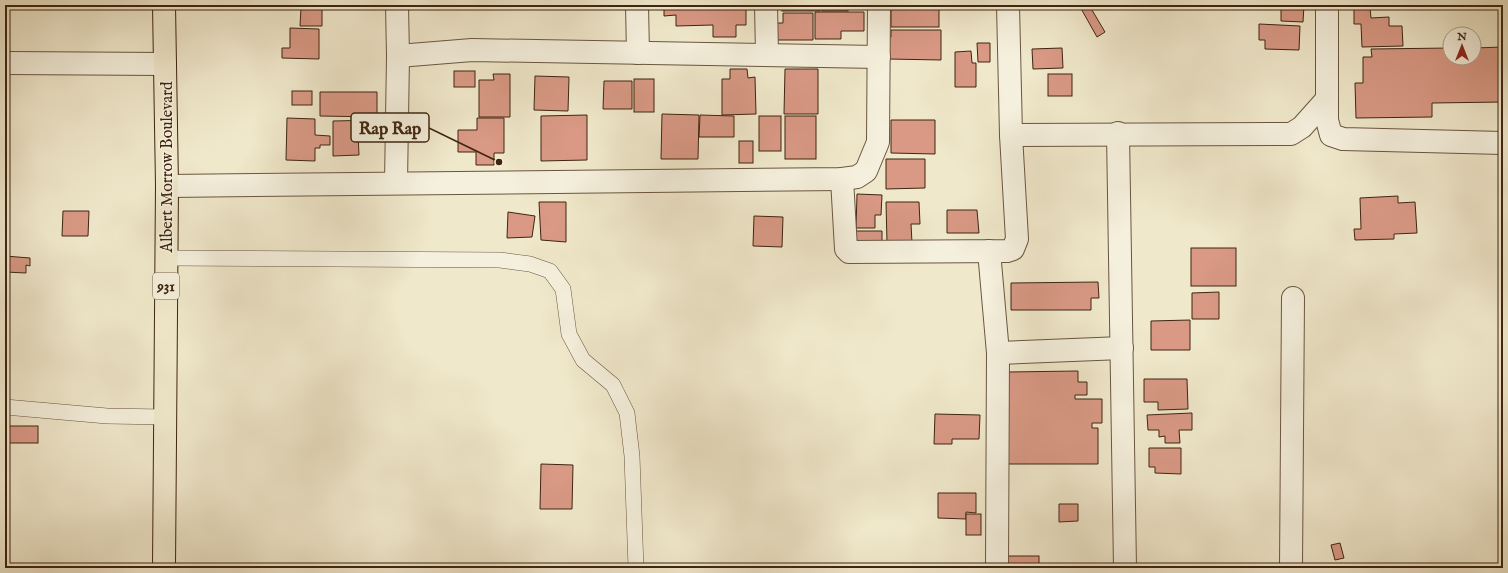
<svg xmlns="http://www.w3.org/2000/svg" width="1508" height="573" font-family="'IM FELL English',serif">
<rect width="100%" height="100%" fill="#f0e8cb"/>
<filter id="stains"><feTurbulence type="fractalNoise" baseFrequency=".005" numOctaves="4"/><feColorMatrix values="0 0 0 0 .2 0 0 0 0 .09 0 0 0 0 .02 0 0 0 .5 -.17"/></filter>
<radialGradient id="worn" r=".72"><stop offset=".6" stop-color="#630" stop-opacity="0"/><stop offset="1" stop-color="#630" stop-opacity=".3"/></radialGradient>
<g fill="#d99985" stroke="#3e2511">
<path d="M664,5H746V25H736V37H713V25L676,26V15L664,16Z"/>
<rect x="782" y="5" width="38" height="6"/>
<rect x="822" y="5" width="26" height="6"/>
<rect x="891" y="5" width="48" height="22"/>
<path d="M1079,5H1089L1105,32L1097,37Z"/>
<path d="M1281,5H1304L1303,22L1281,21Z"/>
<path d="M301,8H322V26H300Z"/>
<path d="M1370,8L1371,18L1389,17V26H1402L1403,46L1362,47L1361,24H1354V9Z"/>
<path d="M815,12H864V31H841V39H815Z"/>
<path d="M783,13H813V40H774V23H783Z"/>
<path d="M1259,24L1300,26L1299,50L1265,49V40H1259Z"/>
<path d="M290,28L319,29V59L282,58V48H290Z"/>
<path d="M891,30H941V60L889,59L883,37H891Z"/>
<path d="M977,43H990V62H978Z"/>
<path d="M1503,47V102L1432,103V117L1356,118L1355,83H1363V57H1372L1371,49L1450,48V58H1474V48Z"/>
<path d="M1062,48L1063,68L1033,69L1032,49Z"/>
<path d="M971,51L972,63H976V87H955V52Z"/>
<path d="M730,69H747L748,78L755,77L756,114L722,115V79H730Z"/>
<path d="M785,69H818V114H784Z"/>
<rect x="454" y="71" width="21" height="16"/>
<path d="M493,74H510V117H479V80H494Z"/>
<rect x="1048" y="74" width="24" height="22"/>
<path d="M535,76L569,77L568,111L534,110Z"/>
<rect x="634" y="79" width="20" height="33"/>
<path d="M604,81H632V109H603Z"/>
<rect x="292" y="91" width="20" height="14"/>
<path d="M320,92H377V117L320,116Z"/>
<path d="M662,114L699,115L698,159H661Z"/>
<path d="M587,115V160L541,161V116Z"/>
<path d="M700,115L734,116V137H699Z"/>
<rect x="759" y="116" width="22" height="35"/>
<rect x="785" y="116" width="31" height="43"/>
<path d="M287,118L315,119V135L330,136V145H320V148H315V161L286,160Z"/>
<path d="M477,118H504V153H494V165H476V152H458V130H477Z"/>
<path d="M377,120L378,133H358L359,155L333,156V121Z"/>
<path d="M891,120H935V154L891,153Z"/>
<rect x="739" y="141" width="14" height="22"/>
<path d="M886,159H925V188L886,189Z"/>
<path d="M857,194L882,195L881,215H875V228H856Z"/>
<path d="M1398,196V203L1415,202L1417,233L1394,234V239L1355,240L1354,229H1361L1360,198Z"/>
<path d="M539,202H566V242L541,240Z"/>
<path d="M886,202H919L920,224H911L912,243H887Z"/>
<path d="M947,210H977L979,233H947Z"/>
<path d="M63,211H89L88,236H62Z"/>
<path d="M508,212L535,216L532,237L507,238Z"/>
<path d="M754,216L783,217L782,247L753,246Z"/>
<path d="M852,231H882V250L851,249Z"/>
<rect x="1191" y="248" width="45" height="38"/>
<path d="M5,256L30,258V266L26,265V273L5,272Z"/>
<path d="M1098,282L1099,298H1091V310H1011V283Z"/>
<path d="M1219,292V319H1192V293Z"/>
<path d="M1190,320V350H1151V321Z"/>
<path d="M1078,371V382H1087V395H1075V399H1102V423H1092V428H1098V464H1008V372Z"/>
<path d="M1144,379H1187L1188,409L1158,410V402H1144Z"/>
<path d="M1192,413V430H1179L1180,443H1165V436L1159,437V430H1148L1147,415Z"/>
<path d="M935,414L980,415L979,439H952V444H934Z"/>
<rect x="5" y="426" width="33" height="17"/>
<path d="M1149,448H1181V474L1155,473V467H1149Z"/>
<path d="M541,464L573,465L572,509H540Z"/>
<path d="M938,493H976V513L966,512V519L938,518Z"/>
<path d="M1059,504H1078V521L1059,522Z"/>
<rect x="966" y="514" width="15" height="21"/>
<path d="M1340,543L1344,558L1335,560L1331,545Z"/>
<rect x="1008" y="556" width="31" height="12"/>
</g>
<g fill="none" stroke-linecap="round" stroke-linejoin="round">
<g stroke="#6a5640" stroke-width="16">
<g id="service">
<path d="M167,258L500,260L530,264L550,271L563,289L569,334L583,360L613,385L627,413L632,456L636,568"/>
<path d="M5,407L107,416L164,417"/>
</g>
</g>
<g stroke="#6a5640" stroke-width="24">
<g id="minor">
<path d="M637,5L638,53"/>
<path d="M766,5L767,54"/>
<path d="M1327,5V120L1331,135L1343,139L1503,143"/>
<path d="M398,56L472,50L879,57"/>
<path d="M5,63L165,64"/>
<path d="M1118,133L1125,568"/>
<path d="M1011,135L1291,134L1302,127L1327,99"/>
<path d="M842,179L846,249L849,252L1007,251L1013,249L1017,239L1011,135L1008,5"/>
<path d="M396,183L398,56L397,5"/>
<path d="M167,186L842,179L857,177L866,171L878,142L879,5"/>
<path d="M989,251L998,353L997,568"/>
<path d="M998,353L1122,348"/>
<path d="M1291,568L1293,298"/>
</g>
</g>
<g stroke="#3e2511" stroke-width="24">
<path id="trunk" d="M164,5L167,186L164,568"/>
</g>
<use href="#service" stroke="#f5f0dd" stroke-width="15"/>
<use href="#minor" stroke="#f5f0dd" stroke-width="22"/>
<use href="#trunk" stroke="#f0e8cb" stroke-width="22"/>
</g>
<g text-anchor="middle" stroke-width="3.5" stroke-linejoin="round" paint-order="stroke">
<rect fill="#f5f0dd" stroke="#75624e" stroke-width="1" x="153" y="273" width="26" height="26" rx="3"/>
<g font-size="15" font-weight="bold" fill="#3e2511">
<text x="166" y="291">931</text>
</g>
<g font-size="16" fill="#3e2511" stroke="#f5f0dd">
<text transform="translate(166 167) rotate(-90)" y="6">Albert Morrow Boulevard</text>
</g>
</g>
<path fill="none" stroke="#3e2511" stroke-width="1.5" d="M499 162L429 128"/>
<circle fill="#3e2511" stroke="#f5f0dd" stroke-width="1.5" cx="499" cy="162" r="4"/>
<rect fill="#f5f0dd" stroke="#3e2511" stroke-width="1.5" x="351" y="113" width="78" height="29" rx="4"/>
<g font-size="17" text-anchor="middle" font-weight="bold" fill="#3e2511">
<text x="390" y="134">Rap Rap</text>
</g>
<rect width="1508" height="573" fill="none" stroke="#f0e8cb" stroke-width="20"/>
<rect x="6" y="6" width="1496" height="561" fill="none" stroke="#3e2511" stroke-width="2"/>
<rect x="10" y="10" width="1488" height="553" fill="none" stroke="#3e2511"/>
<g transform="translate(1462 46)"><circle r="19" fill="#f5f0dd" stroke="#ac9f8b"/>
<path d="M0-3L7 15L0 10L-7 15Z" fill="#8f2418"/>
<text y="-6" font-size="11" font-weight="bold" text-anchor="middle" fill="#3e2511">N</text>
</g>
<rect width="100%" height="100%" filter="url(#stains)"/>
<rect width="100%" height="100%" fill="url(#worn)"/>
</svg>
